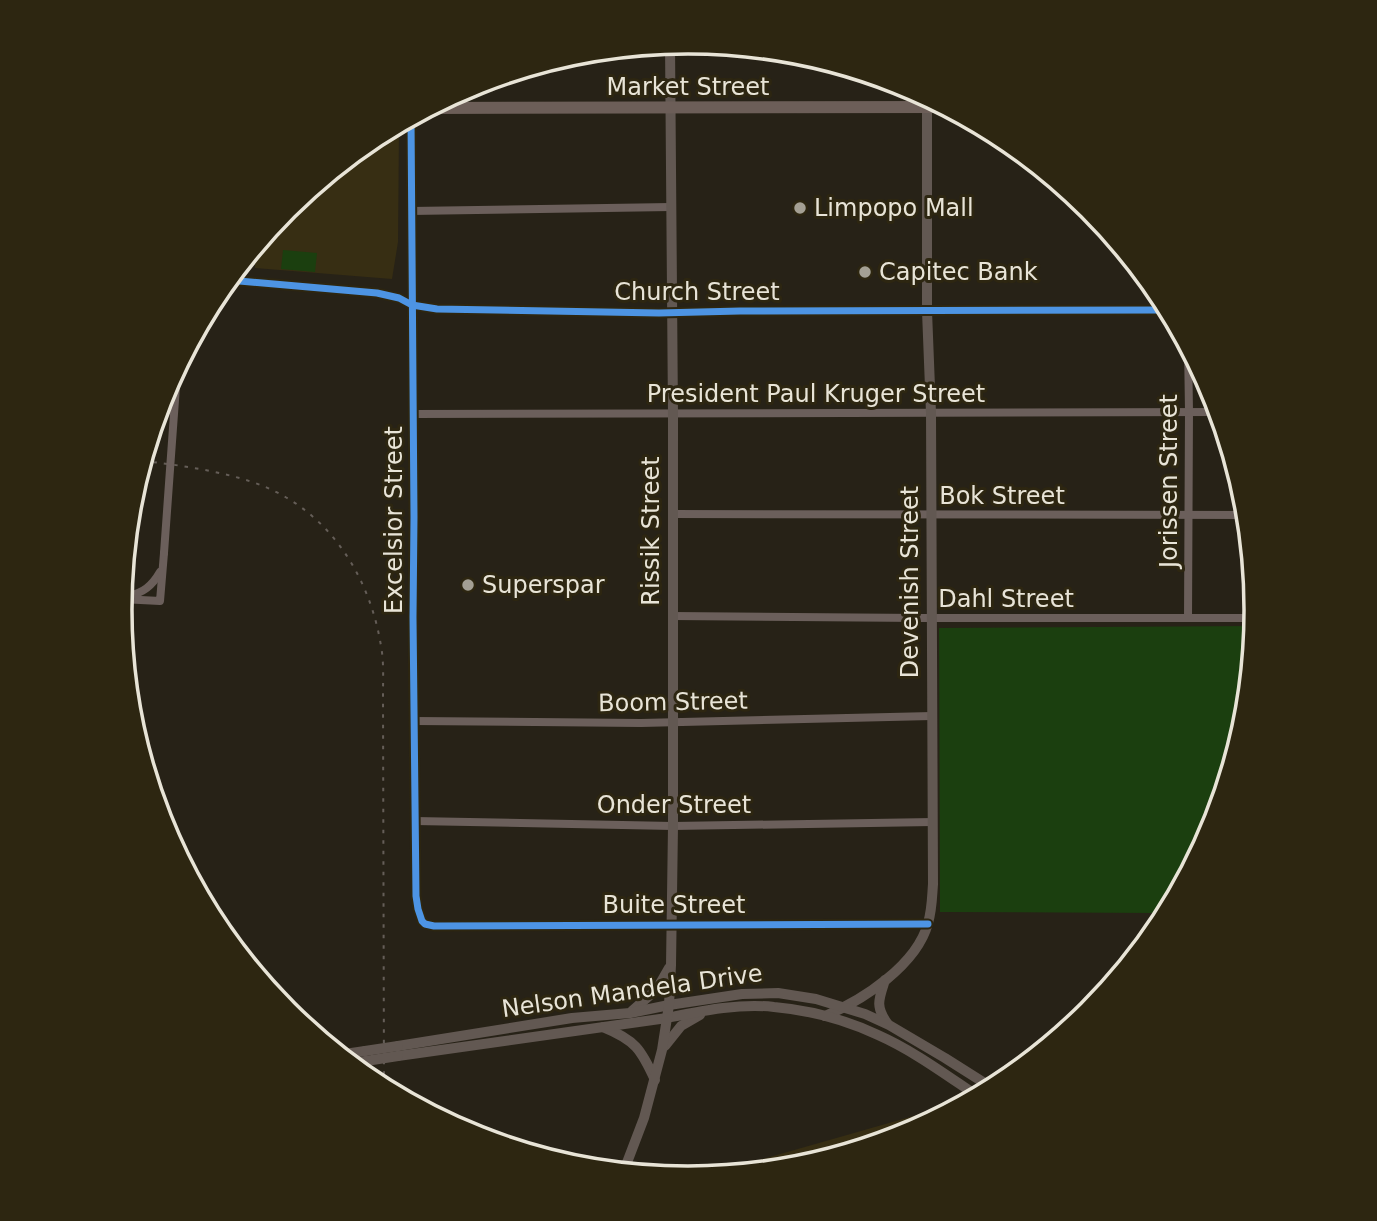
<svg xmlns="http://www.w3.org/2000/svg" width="1377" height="1221" font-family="'DejaVu Sans',sans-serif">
<rect width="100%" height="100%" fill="#272217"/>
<g fill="#372e13">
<path d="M396,125L399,127L398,242L392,279L255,268V247L287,208L373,138Z"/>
<path d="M986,1093L906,1136L799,1168L711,1177L717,1172L966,1101Z"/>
</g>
<g fill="#1b3f0f">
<path d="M283,250L317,253L315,272L281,269Z"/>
<path d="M1255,626L1246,722L1214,828L1172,907L1154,913L940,912L939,628Z"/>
</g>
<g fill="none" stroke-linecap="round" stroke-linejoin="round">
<g stroke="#6b5f5b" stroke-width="8">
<path d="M411,118L414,517L413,617L416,896L418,909L422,921L425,924L434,926L928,924"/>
<path d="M411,211L671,207"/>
<path d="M228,280L377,293L399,298L412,305L437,309L659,313L740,311L1169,310"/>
<path d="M1188,344L1189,412L1188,618"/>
<path d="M176,386L179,364"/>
<path d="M413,414L1219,412"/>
<path d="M672,514L1248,515"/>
<path d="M128,596C143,593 152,586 160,572"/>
<path d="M121,599L160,601L164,553"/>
<path d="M672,616L921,618H1256"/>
<path d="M415,721L641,723L932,716"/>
<path d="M415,821L673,826L933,822"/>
</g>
<g stroke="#625852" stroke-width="10">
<path d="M885,980C879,999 875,1006 887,1023"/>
<path d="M632,1011L657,989L669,968"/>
<path d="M825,1016C863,1000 917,965 928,923C932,910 932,897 933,884L931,413L927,311V97"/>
<path d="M603,1027C635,1040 641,1049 655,1080"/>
<path d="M398,1046L572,1018L630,1013L669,1005L742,994L778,993L816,999L865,1014L889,1025L945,1058L994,1089"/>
<path d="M665,1046L681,1026L700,1015"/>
<path d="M338,1055L365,1051"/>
<path d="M398,1056L667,1018C702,1011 739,1003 774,1007C809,1010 846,1020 878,1035C914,1051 946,1075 979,1097"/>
<path d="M349,1064L366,1061"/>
<path d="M623,1173L644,1118L662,1050L669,1005L671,965L673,826V415L670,44"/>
</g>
<path stroke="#6c5e58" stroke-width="12" d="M429,108L947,107"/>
<path stroke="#655e58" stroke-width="2" stroke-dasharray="3.5 7" stroke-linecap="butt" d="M143,461C180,465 228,472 263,486C330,513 370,577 381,646C384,662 383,679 383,694L384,1089"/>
<path stroke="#6b5f5b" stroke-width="8" d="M164,553L176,386"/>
<g stroke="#625852" stroke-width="10">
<path d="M365,1051L398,1046"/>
<path d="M366,1061L398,1056"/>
</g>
<g stroke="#2d2611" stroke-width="11">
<g id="cycleway">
<path d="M411,118L414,517L413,617L416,896L418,909L422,921L425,924L434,926L928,924"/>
<path d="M228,280L377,293L399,298L412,305L437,309L659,313L740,311L1169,310"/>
</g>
</g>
<use href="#cycleway" stroke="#4d94e3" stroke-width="7"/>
</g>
<g fill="#a4a094" stroke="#2d2611" stroke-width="2.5">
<circle cx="800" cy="208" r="7"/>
<circle cx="865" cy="272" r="7"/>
<circle cx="468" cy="585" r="7"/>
</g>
<g text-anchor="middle" stroke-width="6" stroke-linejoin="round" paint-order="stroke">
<g font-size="24" fill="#e8e4d7" stroke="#2d2611">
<text x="688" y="95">Market Street</text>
<text x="697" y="300">Church Street</text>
<text x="816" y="402">President Paul Kruger Street</text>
<text transform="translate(1169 481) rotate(-90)" y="8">Jorissen Street</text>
<text x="1002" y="504">Bok Street</text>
<text transform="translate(394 520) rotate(-90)" y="8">Excelsior Street</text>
<text transform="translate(651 531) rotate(-90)" y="8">Rissik Street</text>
<text transform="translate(910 582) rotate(-90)" y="8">Devenish Street</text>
<text x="1006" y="607">Dahl Street</text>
<text transform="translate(673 702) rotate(-1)" y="8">Boom Street</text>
<text x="674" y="813">Onder Street</text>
<text x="674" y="913">Buite Street</text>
<text transform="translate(632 991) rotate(-8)" y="8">Nelson Mandela Drive</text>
</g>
<g font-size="24" fill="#e8e4d7" stroke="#2d2611" text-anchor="start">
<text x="814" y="216">Limpopo Mall</text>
<text x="879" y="280">Capitec Bank</text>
<text x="482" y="593">Superspar</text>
</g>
</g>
<path d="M0 0H1377V1221H0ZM132 610a556 556 0 1 1 1112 0a556 556 0 1 1-1112 0Z" fill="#2d2611" fill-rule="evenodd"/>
<path fill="none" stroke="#e8e4d7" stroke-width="3.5" d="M132 610a556 556 0 1 1 1112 0a556 556 0 1 1-1112 0Z"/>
</svg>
